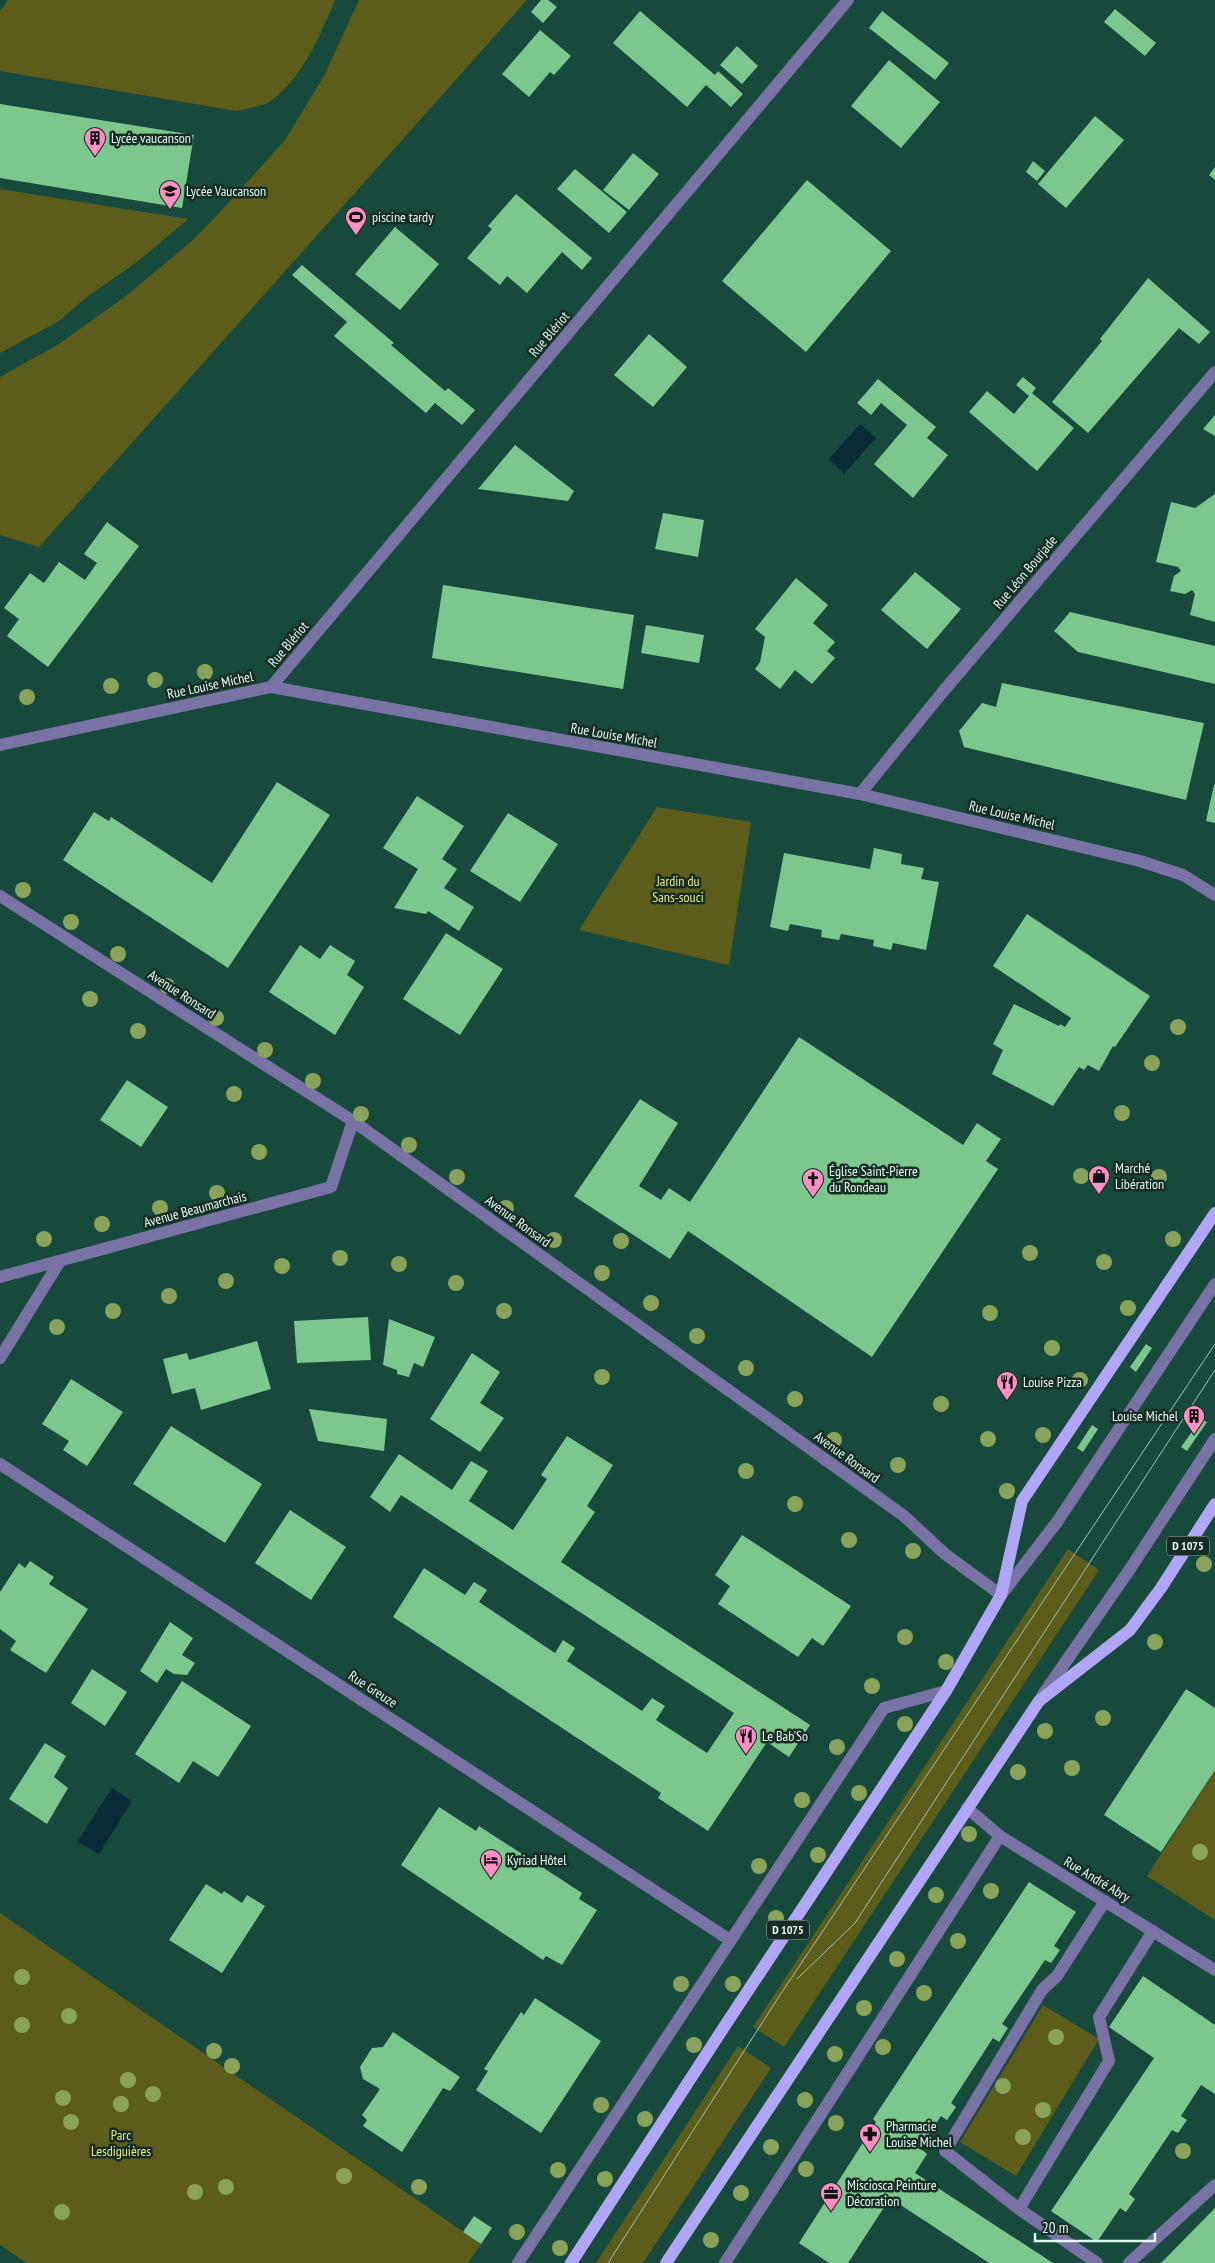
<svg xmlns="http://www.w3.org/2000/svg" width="1215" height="2263" font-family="'PT Sans Narrow',sans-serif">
<rect width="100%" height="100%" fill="#174a3c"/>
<g fill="#5c5d1a">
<path d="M8,0H335C321,34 301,81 269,102C260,107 246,109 236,111L0,71V11Z"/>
<path d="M359,0H527L39,547L0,535V377L59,344L127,295L192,241L222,210L285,140L324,76Z"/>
<path d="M0,189L188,219L137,262L88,296L59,321L0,353Z"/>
<path d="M657,807L751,822L729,965L579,930Z"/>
<path d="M1068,1549L1099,1570L784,2047L753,2027Z"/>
<path d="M1215,1770V1920L1147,1876Z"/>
<path d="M0,1913L481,2244L468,2263H27L0,2245Z"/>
<path d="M1043,2005L1099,2039L1016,2176L960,2142Z"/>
<path d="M738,2046L771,2068L643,2263H596Z"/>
</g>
<g fill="#0a2a38">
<path d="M860,424L876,438L844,474L829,459Z"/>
<path d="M112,1788L132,1801L99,1854L77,1842Z"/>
</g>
<g fill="#7cc78e">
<path d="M541,0H548L557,7L543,23L531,12Z"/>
<path d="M1115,9L1156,43L1145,56L1104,22Z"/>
<path d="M640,11L715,75L718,71L743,94L731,107L706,85L687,107L613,43Z"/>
<path d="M882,11L949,63L935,80L869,28Z"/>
<path d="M540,30L571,56L554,75L550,72L529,97L502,74Z"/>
<path d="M737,46L758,66L742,84L720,65Z"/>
<path d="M889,60L940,102L901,148L851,106Z"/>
<path d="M0,104L194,135L182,208L0,178Z"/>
<path d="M1095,116L1124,140L1066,208L1038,184Z"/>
<path d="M633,153L659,174L629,210L603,190Z"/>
<path d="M1033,161L1045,171L1037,181L1026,172Z"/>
<path d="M1215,167V180L1209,175Z"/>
<path d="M575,169L627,212L609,233L557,189Z"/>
<path d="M807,180L891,251L806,352L722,281Z"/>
<path d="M516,194L592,258L582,270L562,252L527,293L507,276L500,285L467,258L492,229L488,226Z"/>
<path d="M395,227L439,264L400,310L355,274Z"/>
<path d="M302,265L394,343L391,345L445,391L448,388L475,410L462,425L435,403L426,413L334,336L347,322L292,275Z"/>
<path d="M1148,278L1210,332L1199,344L1179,328L1088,433L1052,402L1102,341L1100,339Z"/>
<path d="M649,334L687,367L653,407L614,375Z"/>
<path d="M1023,377L1036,388L1032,393L1074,428L1037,471L969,412L987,391L1014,414L1029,396L1016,385Z"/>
<path d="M878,379L936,427L927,438L948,455L913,498L874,464L907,425L881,403L871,415L857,403Z"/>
<path d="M1215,415V436L1203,429Z"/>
<path d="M515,445L574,491L568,501L478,489Z"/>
<path d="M1215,494V622L1190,615L1195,594L1192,590L1185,594L1170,591L1174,576L1181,571L1178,567L1156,562L1171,502L1195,508Z"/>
<path d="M663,513L704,520L698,557L655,549Z"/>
<path d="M107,522L139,546L48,667L7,636L19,619L4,608L30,573L44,583L59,562L85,580L97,563L84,554Z"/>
<path d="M915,572L961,609L927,649L881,610Z"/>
<path d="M796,578L828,605L813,623L835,642L827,651L835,658L812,684L795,670L780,689L755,669L760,662L765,637L755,629Z"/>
<path d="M443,585L634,615L623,689L432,658Z"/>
<path d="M1070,612L1215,646V684L1078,652L1054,631Z"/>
<path d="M646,625L704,635L699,663L641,653Z"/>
<path d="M1002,683L1204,723L1186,800L964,747L959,731L982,703L996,707Z"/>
<path d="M277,782L330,815L228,968L63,860L94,812L109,821L111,817L212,883Z"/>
<path d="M1214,785H1215V823L1206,821Z"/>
<path d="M417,796L464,826L442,859L457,869L444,888L474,907L459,931L428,911L426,914L394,908L418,869L383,848Z"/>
<path d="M508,813L558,844L520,902L470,871Z"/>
<path d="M874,848L902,854L901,864L924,868L921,879L939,882L926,950L893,943L891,950L873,946L874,940L841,934L839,940L821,937L822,930L790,924L788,931L770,927L784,853L870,869Z"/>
<path d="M1027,914L1150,996L1115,1047L1113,1046L1099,1071L1088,1065L1084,1070L1079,1067L1053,1106L992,1074L1003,1050L993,1044L1014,1004L1059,1026L1060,1024L1065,1027L1071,1018L993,966Z"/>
<path d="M446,933L503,969L460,1035L403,999Z"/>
<path d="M300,945L320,959L330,945L355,961L347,975L364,987L335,1035L269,992Z"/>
<path d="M799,1037L963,1145L977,1123L1001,1139L986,1161L998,1169L872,1357L688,1231L670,1259L574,1196L640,1099L678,1123L639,1186L661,1200L669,1188L690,1202Z"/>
<path d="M127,1080L168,1107L141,1147L100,1120Z"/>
<path d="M368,1317L371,1360L297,1363L294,1321Z"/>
<path d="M389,1319L435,1337L423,1367L414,1363L409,1377L397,1374V1370L383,1365Z"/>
<path d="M257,1341L271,1389L201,1410L195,1388L172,1394L163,1359L187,1353L189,1360Z"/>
<path d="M1146,1344L1152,1348L1136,1372L1130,1367Z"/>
<path d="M472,1353L500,1372L480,1403L504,1418L480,1452L430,1419Z"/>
<path d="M71,1379L123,1412L87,1466L63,1450L69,1441L42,1424Z"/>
<path d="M309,1409L387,1419L384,1451L318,1441Z"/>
<path d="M1201,1419L1207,1422L1187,1451L1181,1447Z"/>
<path d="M1092,1425L1098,1429L1083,1452L1077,1448Z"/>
<path d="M171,1426L262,1484L225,1543L133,1484Z"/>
<path d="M567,1436L613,1465L587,1506L595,1512L561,1562L810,1725L789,1757L767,1742L708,1831L658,1798L661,1793L393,1617L424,1568L465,1595L474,1582L487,1590L479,1602L555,1653L563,1640L575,1648L567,1661L642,1711L652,1698L665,1706L656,1720L707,1753L734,1713L401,1495L390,1512L370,1497L399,1454L452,1490L471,1461L488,1471L469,1501L513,1530L547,1479L541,1475Z"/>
<path d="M290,1510L346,1547L311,1600L255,1563Z"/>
<path d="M742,1535L851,1606L823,1646L812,1638L798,1657L718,1604L730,1586L715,1575Z"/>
<path d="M30,1561L54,1577L49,1584L88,1609L46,1673L10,1650L16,1641L0,1629V1592L19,1563L25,1568Z"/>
<path d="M170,1622L193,1638L182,1655L195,1663L187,1675L174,1674L166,1669L157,1683L140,1671Z"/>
<path d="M92,1669L127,1692L105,1726L71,1703Z"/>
<path d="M182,1681L251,1726L218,1777L193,1761L179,1783L135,1754Z"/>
<path d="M1186,1689L1215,1708V1770L1161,1852L1104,1815Z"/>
<path d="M45,1743L66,1756L54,1777L68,1788L47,1824L9,1799Z"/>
<path d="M439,1807L476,1831L479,1826L582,1893L579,1899L597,1910L562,1965L546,1956L543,1960L401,1865Z"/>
<path d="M1029,1882L1076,1912L1054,1946L1060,1950L1056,1956L1051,1963L1045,1960L1002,2024L1008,2028L999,2042L993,2038L951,2103L956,2107L947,2120L941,2116L920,2148L927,2154L915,2173L1053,2263H989L890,2198L848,2263H829L799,2243L876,2122L873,2119Z"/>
<path d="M206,1884L222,1894L224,1891L242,1903L247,1895L265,1906L222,1973L169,1940Z"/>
<path d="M1143,1976L1215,2025V2094L1201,2085L1181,2116L1187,2120L1178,2133L1172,2130L1129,2194L1135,2199L1126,2212L1120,2208L1097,2242L1051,2211L1154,2058L1109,2027Z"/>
<path d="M535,1998L601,2041L541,2133L476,2090L488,2071L484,2069L521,2012L524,2015Z"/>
<path d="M393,2032L460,2077L450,2091L443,2088L402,2152L363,2126L367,2120L362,2115L380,2089L363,2079L360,2067L372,2048L383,2047Z"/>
<path d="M1215,2208V2263H1161Z"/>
<path d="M474,2216L492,2228L481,2244L463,2232Z"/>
</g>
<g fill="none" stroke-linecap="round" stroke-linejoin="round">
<g stroke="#7972a4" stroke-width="12">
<path d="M271,687L848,0"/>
<path d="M0,745L271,687L860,794L1140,861L1183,875L1215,895"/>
<path d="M860,794L941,694L1215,372"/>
<path d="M0,896L353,1121L904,1516L945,1554L1001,1595L1057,1522L1215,1284"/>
<path d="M0,1277L331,1187L353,1121"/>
<path d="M0,1358L60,1261"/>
<path d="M0,1464L730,1940"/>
<path d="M1042,1696L1130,1569L1215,1439"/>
<path d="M967,1808L1000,1836L1215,1970"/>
<path d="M1105,1901L1057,1976L1042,1990L945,2151L1019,2209L1109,2061L1099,2017L1153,1931"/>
<path d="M1019,2209L1097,2263"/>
<path d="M518,2263L884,1708L946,1691"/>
<path d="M725,2263L1000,1836"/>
<path d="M1129,2263L1215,2185"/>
</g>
<g stroke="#b1a5f6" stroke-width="12">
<path d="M571,2263L726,2024L946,1691L1001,1595L1022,1501L1215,1213"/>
<path d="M666,2263L1039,1701L1130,1630L1161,1588L1215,1504"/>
</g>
<g stroke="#a1c3b7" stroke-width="1">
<path d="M797,1979L855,1923L1215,1370"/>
<path d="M608,2263L780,1995L1215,1344"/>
</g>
</g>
<g fill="#89a35b">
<circle cx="205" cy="672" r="8"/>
<circle cx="155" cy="680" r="8"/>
<circle cx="111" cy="686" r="8"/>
<circle cx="27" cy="697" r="8"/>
<circle cx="23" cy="890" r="8"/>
<circle cx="71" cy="922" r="8"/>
<circle cx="118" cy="954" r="8"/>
<circle cx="167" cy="986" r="8"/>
<circle cx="90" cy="999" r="8"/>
<circle cx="216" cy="1018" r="8"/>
<circle cx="1178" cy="1027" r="8"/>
<circle cx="138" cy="1031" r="8"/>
<circle cx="265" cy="1050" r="8"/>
<circle cx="1152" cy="1063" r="8"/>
<circle cx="313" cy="1081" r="8"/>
<circle cx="234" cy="1094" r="8"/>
<circle cx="1122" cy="1113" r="8"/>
<circle cx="361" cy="1114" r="8"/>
<circle cx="409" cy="1145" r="8"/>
<circle cx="259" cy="1152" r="8"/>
<circle cx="1081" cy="1176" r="8"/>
<circle cx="457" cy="1177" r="8"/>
<circle cx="1159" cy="1177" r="8"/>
<circle cx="217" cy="1193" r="8"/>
<circle cx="160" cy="1208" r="8"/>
<circle cx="506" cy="1208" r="8"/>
<circle cx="102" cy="1224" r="8"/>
<circle cx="44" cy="1239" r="8"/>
<circle cx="1173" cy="1239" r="8"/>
<circle cx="554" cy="1240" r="8"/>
<circle cx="621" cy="1241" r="8"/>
<circle cx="1030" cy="1253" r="8"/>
<circle cx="340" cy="1258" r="8"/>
<circle cx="1104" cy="1262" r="8"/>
<circle cx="399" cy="1264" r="8"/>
<circle cx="282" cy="1266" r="8"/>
<circle cx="602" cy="1273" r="8"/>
<circle cx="226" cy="1281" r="8"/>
<circle cx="456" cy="1283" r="8"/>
<circle cx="169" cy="1296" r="8"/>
<circle cx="651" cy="1303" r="8"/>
<circle cx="1128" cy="1308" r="8"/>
<circle cx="113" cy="1311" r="8"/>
<circle cx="504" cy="1311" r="8"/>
<circle cx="990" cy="1313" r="8"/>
<circle cx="57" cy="1327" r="8"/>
<circle cx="697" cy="1336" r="8"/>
<circle cx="1052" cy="1348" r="8"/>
<circle cx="746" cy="1368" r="8"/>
<circle cx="602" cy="1377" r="8"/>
<circle cx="1080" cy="1380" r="8"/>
<circle cx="795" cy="1399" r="8"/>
<circle cx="941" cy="1404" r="8"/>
<circle cx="1043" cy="1435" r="8"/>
<circle cx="988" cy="1439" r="8"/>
<circle cx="834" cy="1440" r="8"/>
<circle cx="898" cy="1465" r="8"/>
<circle cx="746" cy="1471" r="8"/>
<circle cx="1007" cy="1491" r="8"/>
<circle cx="795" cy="1504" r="8"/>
<circle cx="849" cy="1540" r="8"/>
<circle cx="913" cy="1551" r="8"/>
<circle cx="1204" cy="1564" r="8"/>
<circle cx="905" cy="1637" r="8"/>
<circle cx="1155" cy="1642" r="8"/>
<circle cx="946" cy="1662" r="8"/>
<circle cx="872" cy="1686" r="8"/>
<circle cx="1103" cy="1718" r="8"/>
<circle cx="905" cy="1724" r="8"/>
<circle cx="1045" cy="1731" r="8"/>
<circle cx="837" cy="1747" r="8"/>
<circle cx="1072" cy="1768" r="8"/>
<circle cx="1018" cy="1772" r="8"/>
<circle cx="859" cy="1793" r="8"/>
<circle cx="802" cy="1800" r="8"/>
<circle cx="969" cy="1834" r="8"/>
<circle cx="1200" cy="1852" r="8"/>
<circle cx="818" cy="1855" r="8"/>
<circle cx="759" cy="1866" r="8"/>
<circle cx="991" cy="1891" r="8"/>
<circle cx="936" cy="1895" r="8"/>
<circle cx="776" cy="1918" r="8"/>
<circle cx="958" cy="1941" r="8"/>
<circle cx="897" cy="1959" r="8"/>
<circle cx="22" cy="1977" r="8"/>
<circle cx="681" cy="1984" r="8"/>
<circle cx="733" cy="1984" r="8"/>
<circle cx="924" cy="1993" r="8"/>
<circle cx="864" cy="2008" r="8"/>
<circle cx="69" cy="2016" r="8"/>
<circle cx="22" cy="2025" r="8"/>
<circle cx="1056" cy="2037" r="8"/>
<circle cx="694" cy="2045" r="8"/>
<circle cx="883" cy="2047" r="8"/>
<circle cx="214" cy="2051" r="8"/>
<circle cx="835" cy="2054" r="8"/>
<circle cx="232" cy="2066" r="8"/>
<circle cx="128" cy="2080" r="8"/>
<circle cx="1003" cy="2086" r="8"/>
<circle cx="153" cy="2094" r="8"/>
<circle cx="63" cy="2098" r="8"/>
<circle cx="805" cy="2100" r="8"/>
<circle cx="121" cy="2104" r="8"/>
<circle cx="601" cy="2105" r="8"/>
<circle cx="1043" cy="2110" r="8"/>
<circle cx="645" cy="2119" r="8"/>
<circle cx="71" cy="2122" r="8"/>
<circle cx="836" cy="2123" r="8"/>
<circle cx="1023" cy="2137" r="8"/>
<circle cx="771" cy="2147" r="8"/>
<circle cx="1183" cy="2151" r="8"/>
<circle cx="806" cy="2169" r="8"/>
<circle cx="558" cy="2170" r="8"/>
<circle cx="344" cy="2176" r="8"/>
<circle cx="605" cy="2179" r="8"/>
<circle cx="226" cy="2187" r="8"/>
<circle cx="419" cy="2187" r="8"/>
<circle cx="195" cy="2192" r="8"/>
<circle cx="741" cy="2193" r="8"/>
<circle cx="62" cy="2212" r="8"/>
<circle cx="517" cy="2232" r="8"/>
<circle cx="711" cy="2240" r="8"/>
<circle cx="560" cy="2248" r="8"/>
</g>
<defs>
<g id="building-pin" transform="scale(1.125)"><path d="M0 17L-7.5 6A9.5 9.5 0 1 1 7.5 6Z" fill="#fc8fc3" stroke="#172c25"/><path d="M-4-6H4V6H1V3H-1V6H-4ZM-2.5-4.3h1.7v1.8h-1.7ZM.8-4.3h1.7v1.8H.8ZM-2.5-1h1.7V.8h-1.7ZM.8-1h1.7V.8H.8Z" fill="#111"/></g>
<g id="school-pin" transform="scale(1.125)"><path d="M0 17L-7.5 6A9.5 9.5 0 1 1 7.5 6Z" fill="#fc8fc3" stroke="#172c25"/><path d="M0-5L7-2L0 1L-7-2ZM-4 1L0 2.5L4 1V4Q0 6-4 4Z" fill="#111"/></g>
<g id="stadium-pin" transform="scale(1.125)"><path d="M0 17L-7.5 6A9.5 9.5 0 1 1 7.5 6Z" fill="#fc8fc3" stroke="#172c25"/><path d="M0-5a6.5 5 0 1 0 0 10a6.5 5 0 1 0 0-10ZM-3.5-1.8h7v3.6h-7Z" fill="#111"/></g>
<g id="shop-pin" transform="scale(1.125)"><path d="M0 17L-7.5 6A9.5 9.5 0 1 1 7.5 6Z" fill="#fc8fc3" stroke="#172c25"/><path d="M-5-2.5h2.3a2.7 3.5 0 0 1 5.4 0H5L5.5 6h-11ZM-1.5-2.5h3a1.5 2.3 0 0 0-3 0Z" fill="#111"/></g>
<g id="church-pin" transform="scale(1.125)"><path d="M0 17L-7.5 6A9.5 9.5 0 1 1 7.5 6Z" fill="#fc8fc3" stroke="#172c25"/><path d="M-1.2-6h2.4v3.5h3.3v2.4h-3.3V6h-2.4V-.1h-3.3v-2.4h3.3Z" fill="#111"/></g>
<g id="restaurant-pin" transform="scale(1.125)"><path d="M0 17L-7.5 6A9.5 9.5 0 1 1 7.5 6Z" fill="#fc8fc3" stroke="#172c25"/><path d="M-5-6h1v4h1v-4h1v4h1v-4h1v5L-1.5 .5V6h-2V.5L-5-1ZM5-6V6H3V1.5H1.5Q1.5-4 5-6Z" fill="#111"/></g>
<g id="hotel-pin" transform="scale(1.125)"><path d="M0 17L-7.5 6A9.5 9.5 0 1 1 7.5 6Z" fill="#fc8fc3" stroke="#172c25"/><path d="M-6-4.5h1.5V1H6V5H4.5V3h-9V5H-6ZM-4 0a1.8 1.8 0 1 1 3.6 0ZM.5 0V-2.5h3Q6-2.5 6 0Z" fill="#111"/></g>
<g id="pharmacy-pin" transform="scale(1.125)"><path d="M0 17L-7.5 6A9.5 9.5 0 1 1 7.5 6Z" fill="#fc8fc3" stroke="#172c25"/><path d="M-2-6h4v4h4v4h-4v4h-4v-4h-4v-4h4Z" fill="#111"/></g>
<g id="office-pin" transform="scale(1.125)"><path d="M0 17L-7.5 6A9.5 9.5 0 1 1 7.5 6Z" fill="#fc8fc3" stroke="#172c25"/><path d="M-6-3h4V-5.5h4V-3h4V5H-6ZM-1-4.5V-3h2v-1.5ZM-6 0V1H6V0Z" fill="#111"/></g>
</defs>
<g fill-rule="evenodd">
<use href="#building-pin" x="95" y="138"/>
<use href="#school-pin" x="170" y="191"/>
<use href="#stadium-pin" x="356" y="217"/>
<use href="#shop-pin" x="1099" y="1176"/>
<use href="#church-pin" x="813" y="1179"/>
<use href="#restaurant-pin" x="1007" y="1382"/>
<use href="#building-pin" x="1194" y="1416"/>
<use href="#restaurant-pin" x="746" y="1736"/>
<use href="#hotel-pin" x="491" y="1860"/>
<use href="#pharmacy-pin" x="870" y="2134"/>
<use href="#office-pin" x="831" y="2193"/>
</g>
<g text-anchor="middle" stroke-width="5" stroke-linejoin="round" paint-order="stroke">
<g fill="#172c25" stroke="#a4bdb4" stroke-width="1">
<rect x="1167" y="1536.5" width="42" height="19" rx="4"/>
<rect x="767" y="1920.5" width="42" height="19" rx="4"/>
</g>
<g font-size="12" font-weight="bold" fill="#e1fbf1">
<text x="1188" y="1550">D 1075</text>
<text x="788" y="1934">D 1075</text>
</g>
<g font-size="14" fill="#e1fbf1" stroke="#172c25" text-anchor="start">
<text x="111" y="143">Lycée vaucanson</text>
<text x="186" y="196">Lycée Vaucanson</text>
<text x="372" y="222">piscine tardy</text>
<text x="1115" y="1173">Marché<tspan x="1115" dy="16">Libération</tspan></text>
<text x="829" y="1176">Église Saint-Pierre<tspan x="829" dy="16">du Rondeau</tspan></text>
<text x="1023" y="1387">Louise Pizza</text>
<text x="1178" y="1421" text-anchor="end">Louise Michel</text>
<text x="762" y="1741">Le Bab'So</text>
<text x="507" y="1865">Kyriad Hôtel</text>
<text x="886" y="2131">Pharmacie<tspan x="886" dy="16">Louise Michel</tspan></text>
<text x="847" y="2190">Misciosca Peinture<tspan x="847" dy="16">Décoration</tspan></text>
</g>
<g font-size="14" fill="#e1fbf1" stroke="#172c25">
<text transform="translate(549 334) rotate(-50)" y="5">Rue Blériot</text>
<text transform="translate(1025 572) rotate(-50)" y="5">Rue Léon Bourjade</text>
<text transform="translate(288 644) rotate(-50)" y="5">Rue Blériot</text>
<text transform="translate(210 685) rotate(-12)" y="5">Rue Louise Michel</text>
<text transform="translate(614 735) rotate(10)" y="5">Rue Louise Michel</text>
<text transform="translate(1012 815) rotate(13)" y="5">Rue Louise Michel</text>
<text transform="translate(182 994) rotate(33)" y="5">Avenue Ronsard</text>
<text transform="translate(195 1209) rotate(-15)" y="5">Avenue Beaumarchais</text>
<text transform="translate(518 1221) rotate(36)" y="5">Avenue Ronsard</text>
<text transform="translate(847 1457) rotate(36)" y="5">Avenue Ronsard</text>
<text transform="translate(373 1689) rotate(33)" y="5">Rue Greuze</text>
<text transform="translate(1097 1879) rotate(31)" y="5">Rue André Abry</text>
</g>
<g font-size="14" fill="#e7eb75" stroke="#172c25">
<text x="678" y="886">Jardin du<tspan x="678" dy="16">Sans-souci</tspan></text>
<text x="121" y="2140">Parc<tspan x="121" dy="16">Lesdiguières</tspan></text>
</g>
</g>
<path d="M1035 2233v8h120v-8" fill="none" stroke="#e1fbf1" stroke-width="2.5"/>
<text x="1042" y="2233" font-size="15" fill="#e1fbf1" stroke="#172c25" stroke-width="4" paint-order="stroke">20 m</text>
</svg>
